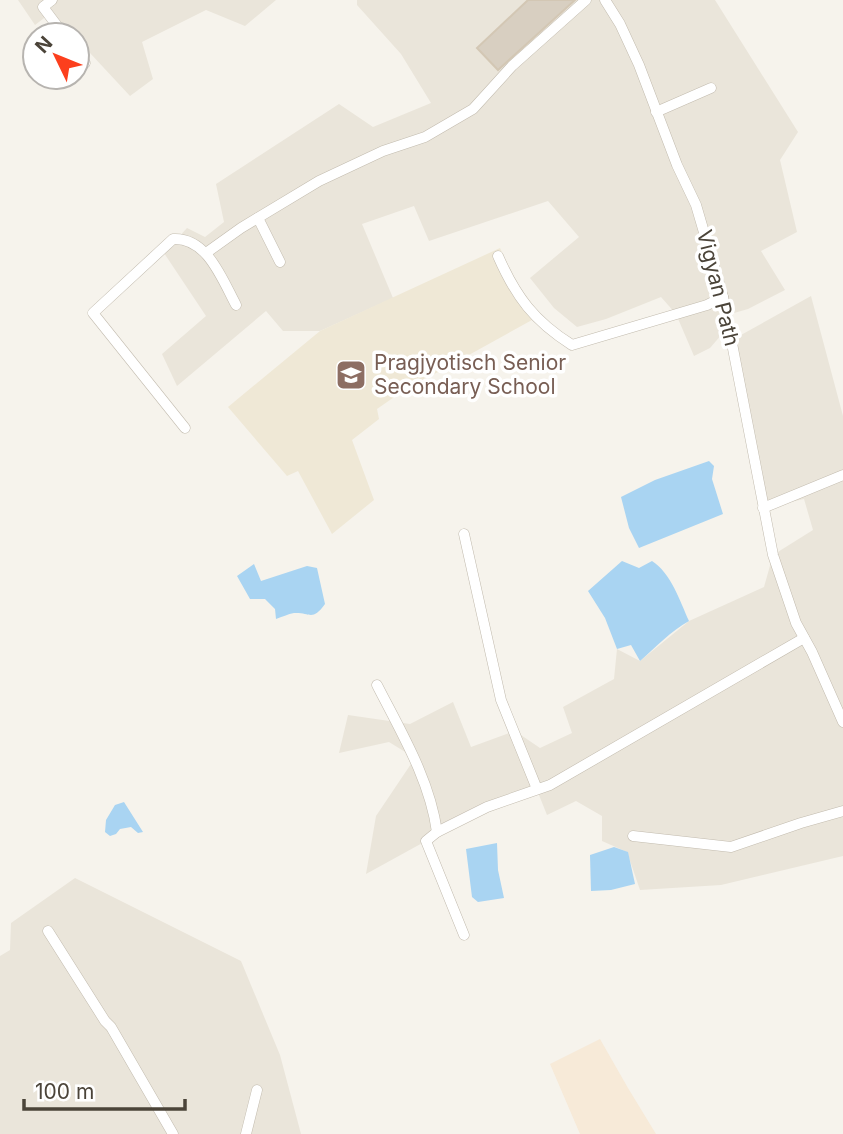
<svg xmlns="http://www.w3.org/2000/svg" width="843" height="1134" font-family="Inter,sans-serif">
<rect width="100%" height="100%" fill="#f6f3ec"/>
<g fill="#eae5da">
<path d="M18,0H276L245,26L206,10L142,42L153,79L130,96L77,39V35H73L52,12L35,25Z"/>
<path d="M357,0H715L798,132L780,160L797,232L761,251L785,290L748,309L727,315L729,326L710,348L694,356L676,314L661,297L606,319L577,327L554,308L530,278L579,237L548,201L429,241L414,206L362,224L393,298L320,331H283L266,311L177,386L162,354L206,316L164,253L187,228L205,237L224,222L216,184L339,104L373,127L431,103L401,54L357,5Z"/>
<path d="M811,296L843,416V856L721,885L640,890L627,852L602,841V816L576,801L547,815L537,790L426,841L366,874L376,816L415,758L389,742L339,753L348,715L410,724L453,702L471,747L515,731L540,748L572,733L563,707L614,679L617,649L640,661L689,621L764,587L773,555L813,530L804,499L763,508L732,340Z"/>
<path d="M75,878L241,961L280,1055L301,1134H0V956L10,950L11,923Z"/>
</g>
<path fill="#f7ead8" d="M600,1039L628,1088L656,1134H580L550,1064Z"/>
<path fill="#efe8d6" d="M500,248L518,286L541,315L400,393L377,409L379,419L352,440L374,500L332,534L298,471L287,476L228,407L320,331Z"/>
<g fill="#a9d4f2">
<path d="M709,461L714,466L712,479L723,514L639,548L629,528L621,497L655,480Z"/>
<path d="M622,561L639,568L652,561C671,573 680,601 689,621C671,631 656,647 640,661L631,645L617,649L605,618L588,591Z"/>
<path d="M254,564L261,581L307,566L317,568L325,604C312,622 310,612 294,613C288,614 282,617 276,619L275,609L265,599H250L237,576Z"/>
<path d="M124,802L143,832L138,833L131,827L120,829L116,834L110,836L105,832L106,820L115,805Z"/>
<path d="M497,843L498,870L504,898L478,902L472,897L466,849Z"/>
<path d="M614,847L628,852L635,884L611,890L591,891L590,855Z"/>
</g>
<path fill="#d8cfc1" stroke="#d3c7b4" stroke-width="2" d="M528,0H575L498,70L477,48Z"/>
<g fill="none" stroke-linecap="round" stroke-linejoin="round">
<g stroke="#c2bbae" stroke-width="11">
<g id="minor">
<path d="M52,0L43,7L64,35"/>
<path d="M605,0L620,24L639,65L677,165L696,205L723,297L773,555L796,623L812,652L843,722"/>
<path d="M77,53L85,63"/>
<path d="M656,112L711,88"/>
<path d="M258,218L280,262"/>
<path d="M206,253L241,228L319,181L383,151L425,137L473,109L512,66L586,0"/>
<path d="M498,256C516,297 534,321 572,345L707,305L723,297"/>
<path d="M185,428L93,313L173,239C207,237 222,279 236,305"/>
<path d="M763,508L843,475"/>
<path d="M464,534L501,700L537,789"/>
<path d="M377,685C401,732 430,780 437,832"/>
<path d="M633,836L731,847L801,823L843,811"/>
<path d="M48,931L105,1021L111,1027L173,1134"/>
<path d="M464,935L426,841L437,832L487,807L550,785L804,638"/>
<path d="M246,1134L257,1090"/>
</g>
</g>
<use href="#minor" stroke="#fff" stroke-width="10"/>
</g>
<defs>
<g id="school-square" transform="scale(1.575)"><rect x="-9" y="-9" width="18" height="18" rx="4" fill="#8d6e63" stroke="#fff"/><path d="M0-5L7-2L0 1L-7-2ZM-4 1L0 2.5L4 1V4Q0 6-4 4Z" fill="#fff"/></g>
</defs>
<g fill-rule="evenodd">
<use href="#school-square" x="351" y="375"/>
</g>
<g text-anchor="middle" stroke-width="7" stroke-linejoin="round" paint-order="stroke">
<g font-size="21" fill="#4b4439" stroke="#fff">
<text transform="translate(718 288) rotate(76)" y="7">Vigyan Path</text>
</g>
<g font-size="21" fill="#785e54" stroke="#fff" text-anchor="start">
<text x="374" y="370">Pragjyotisch Senior<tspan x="374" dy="24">Secondary School</tspan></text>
</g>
</g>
<g transform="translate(56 56) rotate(313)"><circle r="33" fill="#ffffff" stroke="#b7b4b0" stroke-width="2"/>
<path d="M0-5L12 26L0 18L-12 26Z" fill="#fc3f1d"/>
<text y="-10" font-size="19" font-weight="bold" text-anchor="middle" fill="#4b4439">N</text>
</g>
<path d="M24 1099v10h161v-10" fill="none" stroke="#4b4439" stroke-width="3.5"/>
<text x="35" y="1099" font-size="21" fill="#4b4439" stroke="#ffffff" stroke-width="5" paint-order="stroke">100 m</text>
</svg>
